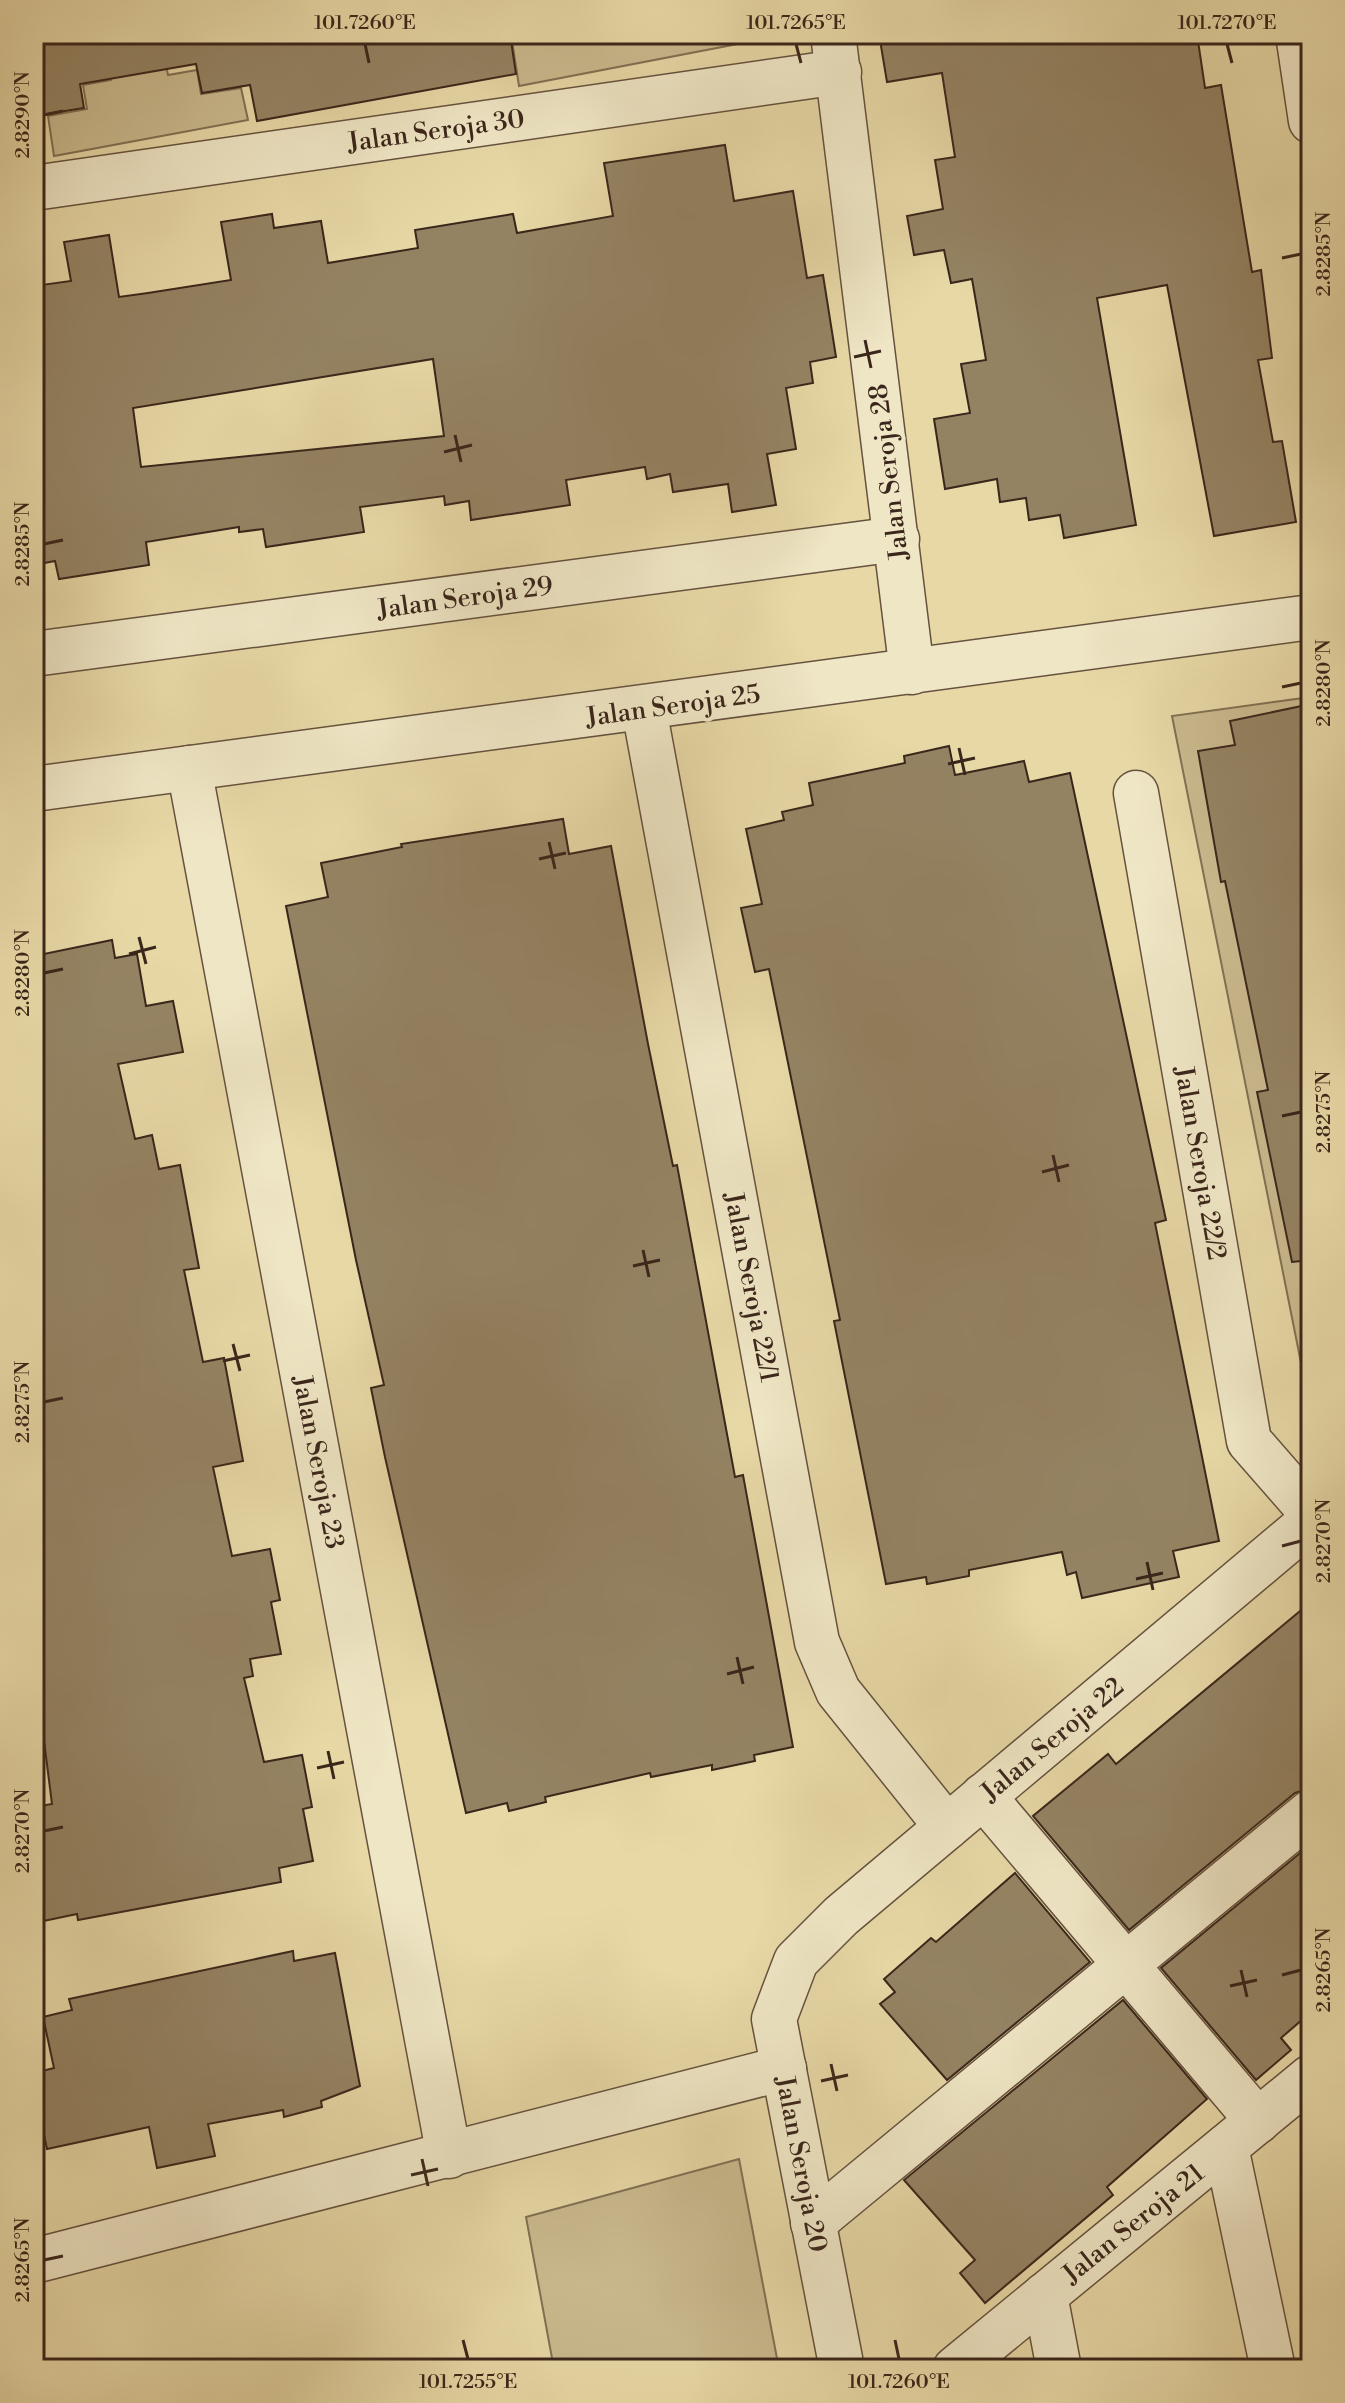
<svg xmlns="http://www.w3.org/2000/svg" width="1345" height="2403" font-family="'Libre Bodoni',serif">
<rect width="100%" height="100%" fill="#e7d8a6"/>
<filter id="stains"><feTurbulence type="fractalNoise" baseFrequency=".0025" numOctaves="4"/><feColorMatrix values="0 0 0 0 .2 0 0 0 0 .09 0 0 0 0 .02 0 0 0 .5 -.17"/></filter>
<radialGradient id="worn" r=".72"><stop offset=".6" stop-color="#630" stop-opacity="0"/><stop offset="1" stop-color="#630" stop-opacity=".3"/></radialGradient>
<g fill="#caba8e" stroke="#827054" stroke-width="2">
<path d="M103,34H160L168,75L197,70L201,94L241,88L248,120L54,156L48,116L87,109L83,85L111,80Z"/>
<path d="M511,34H758L753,41L519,86Z"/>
<path d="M1311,697V1413L1172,716Z"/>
<path d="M739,2159L779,2369H554L526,2217Z"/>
</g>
<g fill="#948363" stroke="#3b261b" stroke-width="2" fill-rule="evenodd">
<path d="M34,34H510L516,74L257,121L250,85L202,93L196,64L80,84L84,108L34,116Z"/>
<path d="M879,34H1197L1205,88L1221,85L1252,272L1261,270L1272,358L1258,360L1273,442L1282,441L1296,522L1214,536L1167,285L1097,298L1136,525L1064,538L1060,515L1029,520L1026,498L1000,502L997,479L945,489L934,419L970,413L961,364L986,360L972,279L951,283L944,250L914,255L907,216L943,209L935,160L955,157L942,73L887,82Z"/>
<path d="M725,145L734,201L793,191L807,278L823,275L836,357L810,362L813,383L786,388L796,449L767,454L776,505L732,512L728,484L673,492L670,474L647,479L645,467L566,480L570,505L471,520L469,501L445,505L444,496L360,507L364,532L266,547L263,529L239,532V527L146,542L149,565L59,579L55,561L34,565V286L71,281L64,242L109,235L119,297L148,293L231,280L221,222L272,214L274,228L321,221L328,263L418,248L415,230L513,214L517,233L613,216L604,163ZM433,359L444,436L141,467L133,408Z"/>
<path d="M1311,704V1260L1292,1262L1257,1092L1268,1090L1225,881L1221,882L1198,751L1235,745L1230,721Z"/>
<path d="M949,746L955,775L1024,761L1029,782L1070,773L1166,1220L1155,1223L1219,1541L1173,1551L1179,1577L1082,1598L1076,1572L1067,1575L1062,1552L969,1570V1576L927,1584L926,1577L886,1584L834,1321L840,1320L769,969L755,972L741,908L762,904L746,829L784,820L782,812L813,805L809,783L905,763L904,756Z"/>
<path d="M563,819L569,854L611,846L648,1044L673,1166L677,1165L735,1477L743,1475L793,1747L754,1755L755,1761L712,1770V1765L651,1777L650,1773L545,1797L546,1802L509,1811L507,1803L466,1813L385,1457L371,1388L384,1385L356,1260L286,906L328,897L321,863L402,847L401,844Z"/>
<path d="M112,940L115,958L137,954L146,1006L173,1001L183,1052L118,1064L135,1139L152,1135L159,1169L180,1165L199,1268L184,1270L203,1362L224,1358L243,1461L213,1467L232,1556L270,1549L280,1600L271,1602L281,1654L250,1659L253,1676L244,1678L264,1762L302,1755L312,1807L303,1809L313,1861L279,1868L281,1882L78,1920L77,1914L34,1923V1807L52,1804L42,1725L34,1727V956Z"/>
<path d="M1311,1602V1788L1295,1793L1129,1930L1033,1816L1108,1754L1116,1764Z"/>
<path d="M1311,1844V2012L1281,2038L1291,2050L1256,2080L1161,1968Z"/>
<path d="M1015,1873L1090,1962L947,2080L880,2004L895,1992L884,1979L931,1938L936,1942Z"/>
<path d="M293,1951L294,1961L335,1953L360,2086L321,2101L322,2107L284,2117L283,2110L208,2124L215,2156L157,2168L149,2127L47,2149L34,2088V2073L54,2068L43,2017L72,2010L69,1999Z"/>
<path d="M1123,2000L1207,2099L1107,2187L1113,2195L985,2303L960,2273L975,2260L904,2180Z"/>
</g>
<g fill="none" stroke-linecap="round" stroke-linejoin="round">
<g stroke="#66523e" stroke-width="47">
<g id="minor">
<path d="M833,34L912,672"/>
<path d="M1298,34L1311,121"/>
<path d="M34,188L839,72"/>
<path d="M34,654L897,539"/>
<path d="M644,709L817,1642L838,1691L947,1827"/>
<path d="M189,768L449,2156"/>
<path d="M34,789L1311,617"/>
<path d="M1136,793L1249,1441L1311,1512"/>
<path d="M983,1796L1258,2121"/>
<path d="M1226,2147L1273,2369"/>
<path d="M813,2223L1311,1812"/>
<path d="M34,2261L784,2068"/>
<path d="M1045,2295L1059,2369"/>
<path d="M842,2369L774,2019L796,1961L841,1916L1311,1521"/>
<path d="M955,2369L1311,2077"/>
</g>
</g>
<use href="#minor" stroke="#efe6c5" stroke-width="44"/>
</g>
<path fill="none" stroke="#3b261b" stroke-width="3" d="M365,44L369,63M796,44L801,63M1227,44L1232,63M44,115L63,111M1282,258L1301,254M865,340L871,368M854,357L881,351M455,435L461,462M444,452L472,445M44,544L63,540M1282,687L1301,683M959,748L965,775M948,764L975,758M549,842L555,869M539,859L566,853M139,937L146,964M129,954L156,947M44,973L63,969M1282,1116L1301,1112M1053,1155L1059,1182M1042,1172L1069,1165M643,1250L649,1277M633,1266L660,1260M233,1344L240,1371M223,1361L250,1355M44,1402L63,1398M1282,1546L1301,1541M1147,1562L1153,1590M1136,1579L1163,1573M737,1657L743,1684M727,1674L754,1667M328,1751L334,1779M317,1768L344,1762M44,1831L63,1827M1241,1970L1247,1997M1282,1975L1301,1970M1230,1986L1257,1980M831,2064L837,2091M821,2081L848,2075M422,2159L428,2186M411,2175L438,2169M44,2260L63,2256M463,2340L468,2359M895,2340L899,2359"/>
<g text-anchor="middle" stroke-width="8" stroke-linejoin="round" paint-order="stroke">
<g font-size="26" fill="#3b261b" stroke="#efe6c5">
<text transform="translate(436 130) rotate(-8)" y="9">Jalan Seroja 30</text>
<text transform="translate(888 472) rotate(-97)" y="9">Jalan Seroja 28</text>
<text transform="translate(465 597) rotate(-8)" y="9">Jalan Seroja 29</text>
<text transform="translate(673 705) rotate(-8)" y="9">Jalan Seroja 25</text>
<text transform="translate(1201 1163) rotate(80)" y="9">Jalan Seroja 22/2</text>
<text transform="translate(752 1287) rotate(79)" y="9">Jalan Seroja 22/1</text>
<text transform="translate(319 1462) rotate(79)" y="9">Jalan Seroja 23</text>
<text transform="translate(1052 1739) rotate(-40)" y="9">Jalan Seroja 22</text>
<text transform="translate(802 2164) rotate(79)" y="9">Jalan Seroja 20</text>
<text transform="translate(1133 2223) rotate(-39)" y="9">Jalan Seroja 21</text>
</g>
</g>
<rect width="1345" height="2403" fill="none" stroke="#e7d8a6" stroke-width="88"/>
<rect x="44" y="44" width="1257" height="2315" fill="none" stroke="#3b261b" stroke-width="3"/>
<g font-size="20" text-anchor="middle" fill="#3b261b">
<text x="365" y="29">101.7260°E</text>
<text x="796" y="29">101.7265°E</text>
<text x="1227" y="29">101.7270°E</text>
<text transform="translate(22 115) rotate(-90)" y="7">2.8290°N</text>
<text transform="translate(1323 254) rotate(-90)" y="7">2.8285°N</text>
<text transform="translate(22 544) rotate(-90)" y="7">2.8285°N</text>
<text transform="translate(1323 683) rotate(-90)" y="7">2.8280°N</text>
<text transform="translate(22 973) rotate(-90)" y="7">2.8280°N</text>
<text transform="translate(1323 1112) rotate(-90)" y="7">2.8275°N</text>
<text transform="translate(22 1402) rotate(-90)" y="7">2.8275°N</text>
<text transform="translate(1323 1541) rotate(-90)" y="7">2.8270°N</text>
<text transform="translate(22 1831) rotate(-90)" y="7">2.8270°N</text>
<text transform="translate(1323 1970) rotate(-90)" y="7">2.8265°N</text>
<text transform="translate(22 2260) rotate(-90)" y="7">2.8265°N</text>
<text x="468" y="2388">101.7255°E</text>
<text x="899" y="2388">101.7260°E</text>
</g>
<rect width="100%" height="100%" filter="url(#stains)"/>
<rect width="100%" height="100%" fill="url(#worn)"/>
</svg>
